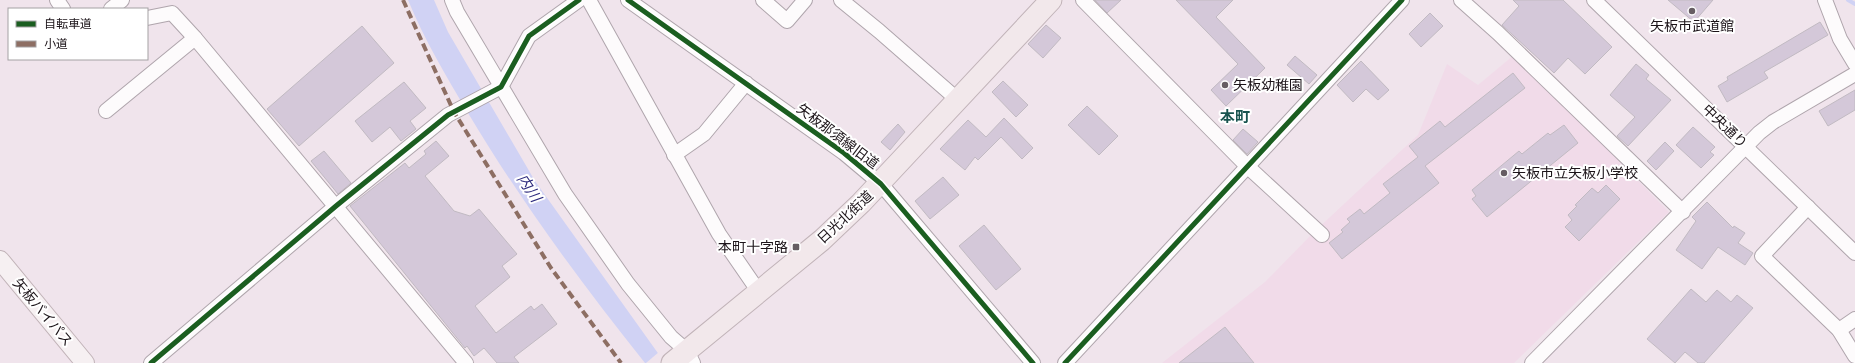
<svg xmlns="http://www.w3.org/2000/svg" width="1855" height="363" font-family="Commissioner,'Noto Sans JP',sans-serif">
<rect width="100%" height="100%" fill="#f0e4ec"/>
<path fill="#f1dbe9" d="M1514,55L1669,212L1514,363H1162L1265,282L1315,231L1418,135L1447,64L1478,85Z"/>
<path fill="#d0d2f4" d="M408,0H434L448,32L535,181L665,363H645C581,283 520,200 468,113C446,76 424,39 408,0Z"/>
<path fill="#f0e4ec" d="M659,352L667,363H646Z"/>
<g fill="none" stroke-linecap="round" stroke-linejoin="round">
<path stroke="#d0d2f4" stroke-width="4" d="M1848,0L1855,4"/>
</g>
<g fill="#d4c8d9" stroke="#c1bac2">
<path d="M1095,0H1121L1107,13Z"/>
<path d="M1176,0H1233L1216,17L1265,68L1226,106L1211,90L1238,64Z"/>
<path d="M1513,0H1563L1612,47L1585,74L1568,58L1554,73L1502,25L1519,6Z"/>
<path d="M1668,0H1713L1694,22Z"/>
<path d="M1430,13L1443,26L1421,47L1409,34Z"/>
<path d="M1820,22L1828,35L1764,72L1768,78L1727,102L1718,86L1728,80L1727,77Z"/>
<path d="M1046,25L1061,38L1043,58L1028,44Z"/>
<path d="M362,26L394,63L299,146L267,109Z"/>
<path d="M1295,56L1317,75L1309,84L1287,65Z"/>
<path d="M1361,61L1389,90L1378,100L1366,89L1353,102L1337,85Z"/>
<path d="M1636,64L1649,75L1646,79L1671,100L1628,146L1617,136L1635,117L1610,95Z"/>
<path d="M1513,73L1525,88L1425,166L1439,183L1342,259L1329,243L1343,232L1341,230L1350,222L1347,219L1360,209L1364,214L1390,193L1383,184L1418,157L1409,146L1440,121L1445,127Z"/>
<path d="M1003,81L1028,105L1016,117L992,92Z"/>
<path d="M404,82L426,108L410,121L416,129L401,141L390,127L372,142L355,121Z"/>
<path d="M1855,90V110L1828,126L1819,111Z"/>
<path d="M1087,106L1118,136L1099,155L1068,125Z"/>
<path d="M1004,118L1033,148L1022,159L1001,137L978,160L975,157L965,170L940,149L968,120L986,137Z"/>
<path d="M898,124L905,132L890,150L881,142Z"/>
<path d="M1564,125L1578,143L1487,217L1472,199L1476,196L1472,190L1519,151L1522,154L1548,133L1550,135Z"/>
<path d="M1693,127L1715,147L1710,152L1714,155L1701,168L1676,145Z"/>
<path d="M1243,129L1258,142L1247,154L1233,140Z"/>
<path d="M436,141L449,156L425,176L454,211L470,216L479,209L517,254L502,266L510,277L475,306L496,333L531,306L534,310L542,304L557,324L514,357L519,363H497L484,348L474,356L467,346L465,348L350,206L405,163L409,168L426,154L424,151Z"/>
<path d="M1665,142L1674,151L1656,170L1647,161Z"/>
<path d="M324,151L351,183L338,194L311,161Z"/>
<path d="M943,177L959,195L930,219L915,201Z"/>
<path d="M1606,185L1620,199L1579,241L1565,227L1572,220L1568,215L1577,206L1575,205L1592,188L1598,193Z"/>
<path d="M1707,202L1733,228L1734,226L1745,233L1738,243L1753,253L1745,265L1718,247L1702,269L1676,250L1696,221L1692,217Z"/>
<path d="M984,225L1021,269L996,290L959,246Z"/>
<path d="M1691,289L1706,302L1717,290L1731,302L1737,295L1753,308L1704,363H1698L1685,352L1675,363L1647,339Z"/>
<path d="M1225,327L1254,363H1179Z"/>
</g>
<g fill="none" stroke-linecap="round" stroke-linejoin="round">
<g stroke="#afa5ac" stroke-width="16">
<g id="minor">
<path d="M57,0L63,9"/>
<path d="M452,0L457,12L565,194L628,284L671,337L687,351L693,363"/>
<path d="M589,0L719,234L759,292"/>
<path d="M628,0L844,153L881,184L1033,363"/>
<path d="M763,0L787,21L805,0"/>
<path d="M841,0L879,31L958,100"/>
<path d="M1083,0L1247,166L1322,235"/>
<path d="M1461,0L1498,33L1683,212"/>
<path d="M1594,0L1855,253"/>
<path d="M1825,0L1840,39L1855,64"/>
<path d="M111,9L122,0"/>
<path d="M147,18L172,13L195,38L466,363"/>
<path d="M106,111L195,38"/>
<path d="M674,155L704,134L746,83"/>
<path d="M1808,207L1762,256L1839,330L1855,356"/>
<path d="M1839,330L1855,319"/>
<path d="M151,363L336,206L448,115L501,87L529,36L579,0"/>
<path d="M1065,363L1402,0"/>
<path d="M1532,363L1759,133L1773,122L1855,74"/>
</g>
</g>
<g stroke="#c1b3b8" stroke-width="20">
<path id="major" d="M0,260L85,363"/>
</g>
<g stroke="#c1b3b8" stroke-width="23">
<path id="highway" d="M672,363L822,240L861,203L1051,0"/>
</g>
<use href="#minor" stroke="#fdfbfc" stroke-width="14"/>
<use href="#major" stroke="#f6f0f2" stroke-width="18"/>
<use href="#highway" stroke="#f2e8eb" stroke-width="21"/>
<path stroke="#8d6e63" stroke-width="4" stroke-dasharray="8 4" stroke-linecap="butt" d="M403,0L454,112L551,268L621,363"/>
<g stroke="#fff" stroke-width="8">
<g id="cycleway">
<path d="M628,0L844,153L881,184L1033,363"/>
<path d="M151,363L336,206L448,115L501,87L529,36L579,0"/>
<path d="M1065,363L1402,0"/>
</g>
</g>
<use href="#cycleway" stroke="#1b5e20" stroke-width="5"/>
</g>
<g fill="#665d63" stroke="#fff" stroke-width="1.5">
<circle cx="1692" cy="11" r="4"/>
<circle cx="1225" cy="85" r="4"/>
<circle cx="1504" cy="173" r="4"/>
<rect x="792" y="243" width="8" height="8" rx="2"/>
</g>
<g text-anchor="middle" stroke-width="4" stroke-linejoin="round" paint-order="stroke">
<g font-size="14" fill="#1c1419" stroke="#fff" text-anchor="start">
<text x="1692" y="31" text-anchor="middle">矢板市武道館</text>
<text x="1233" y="90">矢板幼稚園</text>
<text x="1512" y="178">矢板市立矢板小学校</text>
<text x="788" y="252" text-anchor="end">本町十字路</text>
</g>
<g font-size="14" fill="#1c1419" stroke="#fff">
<text transform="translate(1725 126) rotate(44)" y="5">中央通り</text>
<text transform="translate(838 136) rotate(37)" y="5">矢板那須線旧道</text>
<text transform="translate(845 217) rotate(-43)" y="5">日光北街道</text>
<text transform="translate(43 312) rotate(50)" y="5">矢板バイパス</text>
</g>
<g font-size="15" font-weight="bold" fill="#19544f" stroke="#fff">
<text x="1235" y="122">本町</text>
</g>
<g font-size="15" font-style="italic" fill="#2c2a7d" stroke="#fff">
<text transform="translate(529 188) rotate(56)" y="5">内川</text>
</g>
</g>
<rect x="8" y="8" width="140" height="52" fill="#ffffff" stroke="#a4a1a3"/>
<rect x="16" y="21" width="20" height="6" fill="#1b5e20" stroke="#a4a1a3"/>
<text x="44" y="28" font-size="12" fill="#1c1419">自転車道</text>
<rect x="16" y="41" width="20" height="6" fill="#8d6e63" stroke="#a4a1a3"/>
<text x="44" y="48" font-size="12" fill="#1c1419">小道</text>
</svg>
